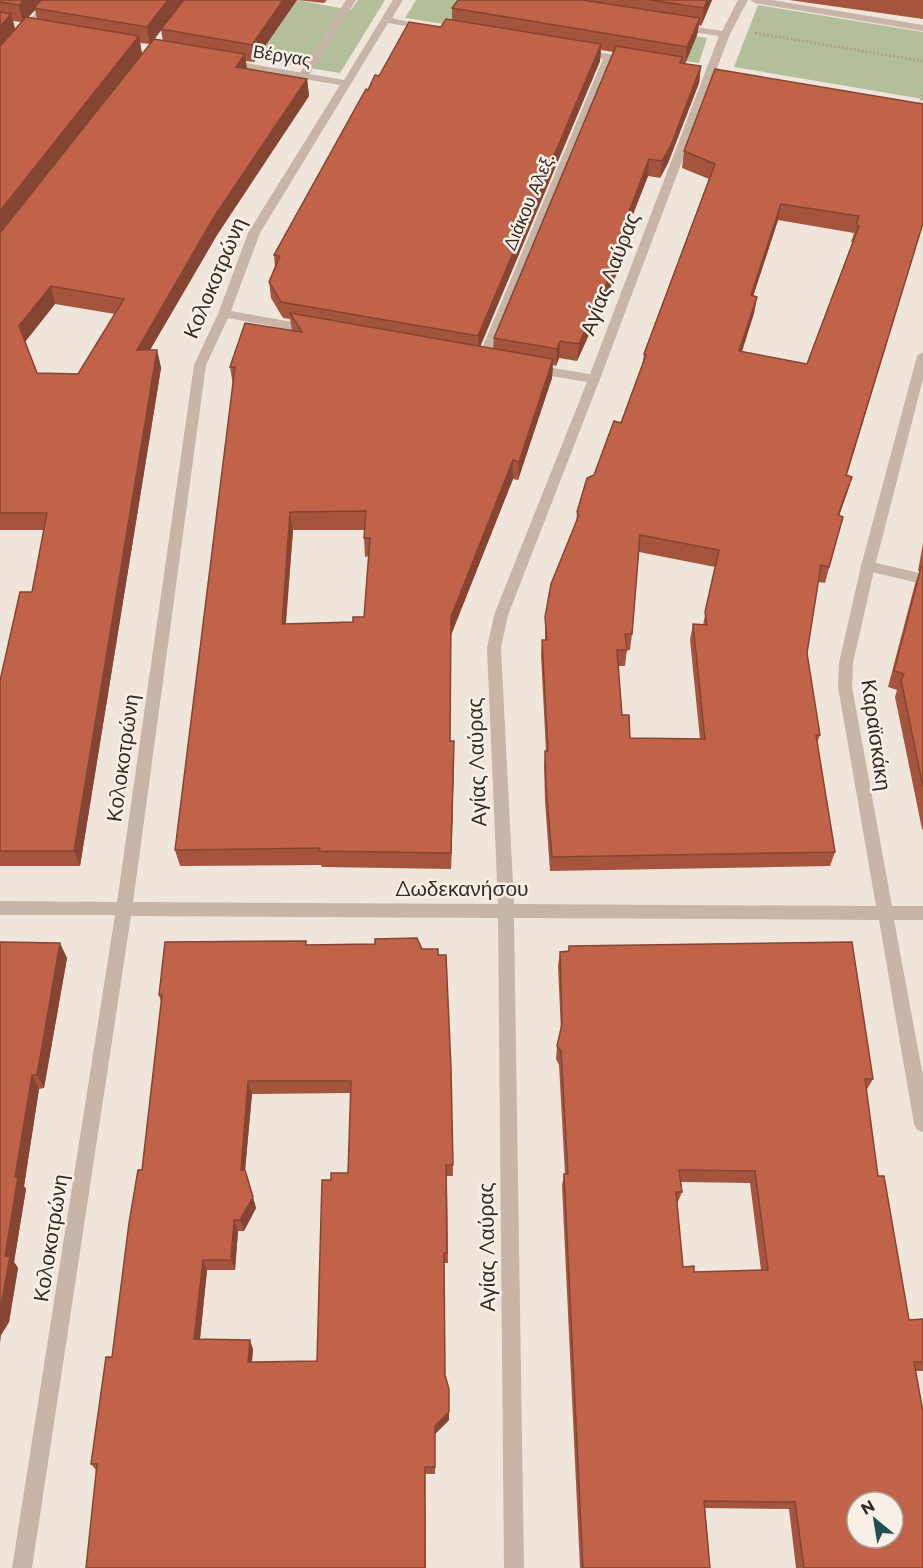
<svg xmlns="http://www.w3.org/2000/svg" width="923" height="1568" font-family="Montserrat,sans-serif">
<rect width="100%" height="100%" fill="#f0e5da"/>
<g fill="#b3be9b">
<path d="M297,0L351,10L358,0H385L340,73L255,59Z"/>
<path d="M416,0H464L707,38L699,63L405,18Z"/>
<path d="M758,5L923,32V99L734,67Z"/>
</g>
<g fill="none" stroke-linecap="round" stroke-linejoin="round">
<g stroke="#b39f91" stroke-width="3" stroke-dasharray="2 2" stroke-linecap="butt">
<path d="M755,33L923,61"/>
<path d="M919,108L923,95"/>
</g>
<g fill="#c7b5a7" fill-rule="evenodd">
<path d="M346,0H356L307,78H299L298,76Z"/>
<path d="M750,0H772L923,25V31L755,3Z"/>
<path d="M868,561L923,574V584L863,570L861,566L863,562Z"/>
</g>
<g fill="#c7b5a7" fill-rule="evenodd">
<path d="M47,0H57L4,61L0,62V53Z"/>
<path d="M393,0H403L392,18L432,27L427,30L388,23L260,233L231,311L309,325L315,329L309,333L228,318L206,365L133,902L498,904L487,648L494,615L587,382L534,373L528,369L534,365L590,374L719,36L678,30L673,27L678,24L722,31L738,0H748L730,34L600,379L508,615L501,648L514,904L876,906L838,687L839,663L861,566L917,356L923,352V379L875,566L853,663L852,687L892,906H923V920H894L923,1076V1132L917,1130L914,1124L879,920L514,918L524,1568H504L498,918L131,916L32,1568H12L115,915H0V901L117,902L194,365L218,314L248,233L340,85L228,66L223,63L228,60L344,80Z"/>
<path d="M581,49L631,58L636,61L631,64L613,61L489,360L483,364L479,363L477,360L603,59L577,54V50Z"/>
</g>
</g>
<g fill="#a5553e" fill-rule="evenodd">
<path d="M0,0H327L324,3L297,0L254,62L246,61L247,69L307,79L309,96L217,235L150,350H157L161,368L80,866H0V681L32,592L44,530H0ZM35,10L37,19L28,17ZM13,21L21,22L15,29ZM161,30L163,41L154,39ZM140,43L150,44L95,113L142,54ZM55,304L115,314L78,374L37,373L25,342Z"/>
<path d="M458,0H712L701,26L699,25L697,35L685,64L701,66L699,83L668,163L660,178L648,176L626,231L630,232L628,249L577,361L559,358L556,366L553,365L552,378L518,480L513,479L451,635L450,741L454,758L451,869L322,867L321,865L180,866L175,850L233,385L230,367L292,330L290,319L283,318L271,298L269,282L275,267L274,255L368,90L379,76L441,27L452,20V8ZM601,50L613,52L494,338L493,349L480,346L600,61ZM293,530H364V538L365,557L369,556L364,617L353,622L286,624Z"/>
<path d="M788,0H923V19L789,0Z"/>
<path d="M684,151L923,224L847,475L852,477L847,493L839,516L843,517L825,583L818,582L807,653L820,735L817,743L835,852L830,866L550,871L545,801L544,766L545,751H546L541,655L542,640H545V617L576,524L577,512L621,423L642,366L644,354L709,179L682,168ZM778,220L854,233L851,242H853L807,364L742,352L754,313L757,297L753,296ZM639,552L715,567L703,625L693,624L690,640L700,739L630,738L622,715L618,666H625L627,650H630L632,634Z"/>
<path d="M923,543V830L922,829L895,697L897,690L888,687L915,584L920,571H918Z"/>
<path d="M0,942L67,958L44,1088L39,1089L24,1186L26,1189L14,1262L18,1268L9,1322L1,1335Z"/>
<path d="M307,945L422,949L438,955L451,1068L453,1176H447L448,1263H444L445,1376L449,1389V1420L435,1434V1474L96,1470L91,1464L112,1357L142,1170L161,1002L159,995ZM351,1093L348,1173L317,1361L252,1362L253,1349L200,1339L207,1270H235L238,1231H244L256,1208L245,1170L252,1094Z"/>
<path d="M569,946L873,1079L866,1091L878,1176L909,1320L923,1319V1371H916L923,1568H796L789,1509L705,1508L710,1568H580L562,1186L564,1174H565L559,1065L556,1059L557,1046L561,1032L558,966L560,952L568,951ZM681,1182L750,1183L761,1270L694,1272L683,1267L677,1204L682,1192Z"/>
</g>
<g fill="#864532">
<path d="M24,0H44L34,8L35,10L23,23L19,5Z"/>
<path d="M168,0H184L150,45L147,27Z"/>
<path d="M283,0H297L254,62L252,45Z"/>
<path d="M707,0H712L701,26L704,8Z"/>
<path d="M11,14L16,32L0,50V27Z"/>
<path d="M700,18L697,35L685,64L687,47Z"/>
<path d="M139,36L142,54L0,235V211Z"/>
<path d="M601,44L600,61L478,352V336Z"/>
<path d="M245,54L247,72L236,67Z"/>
<path d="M701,66L699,83L668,163L660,178L662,161Z"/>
<path d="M307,79L309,96L217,235L140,367L137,350L214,217Z"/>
<path d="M649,159L648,176L620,248L622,230Z"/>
<path d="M781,204L778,220L748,312L751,295Z"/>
<path d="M630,232L628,249L577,361L579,344Z"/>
<path d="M51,286L55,304L24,343L19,326Z"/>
<path d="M757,297L754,313L736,368L739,351Z"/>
<path d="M560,341L559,358L556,366L557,349Z"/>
<path d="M157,350L161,368L80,866L74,851Z"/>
<path d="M553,359L552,378L518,480L519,462Z"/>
<path d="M513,460V479L451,635V617Z"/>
<path d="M852,477L847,493L833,532L838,515Z"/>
<path d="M290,512L293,530L284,642L282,624Z"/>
<path d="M454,741V758L451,869V853Z"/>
<path d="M60,943L67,958L44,1088L37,1075Z"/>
<path d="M32,1075L39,1089L24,1186L26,1189L14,1262L18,1268L9,1322L1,1335L0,1343V1312L5,1256L15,1177Z"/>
<path d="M248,1081L252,1094L244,1181L241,1170Z"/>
<path d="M245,1170L256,1208L244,1231L240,1220Z"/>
<path d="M234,1220L238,1231L235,1270L231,1260Z"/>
<path d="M203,1260L207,1270L199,1348L194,1339Z"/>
<path d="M250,1340L253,1349L251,1371L248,1362Z"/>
<path d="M449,1389V1420L435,1434V1474V1426Z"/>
<path d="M425,1467L426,1568H425Z"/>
</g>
<g fill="#c06348" stroke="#864532" stroke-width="1.5" fill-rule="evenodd">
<path d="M0,0H24L19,5L0,2Z"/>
<path d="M41,0H168L147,27L34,8Z"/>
<path d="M184,0H283L252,45L161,29Z"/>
<path d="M458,0H582L700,18L687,47L452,8Z"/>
<path d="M650,0H707L704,8Z"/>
<path d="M0,12L11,14L0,27Z"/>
<path d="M26,17L139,36L0,211V45H1Z"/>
<path d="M446,19L601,44L478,336L281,302L269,282L280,256L274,255L366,89L368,90L375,75L379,76L409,22L441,27Z"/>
<path d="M154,39L245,54L236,67L307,79L214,217L137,350H157L74,851H0V681L20,592H32L47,513H0V233ZM51,286L124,299L78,374L37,373L19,326Z"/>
<path d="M616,46L683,57L680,63L701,66L671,145L662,161L649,159L622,230L630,232L579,344L560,341L557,349L494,338Z"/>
<path d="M715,69L923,104V223L846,475L852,477L838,515L843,517L829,567L821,565L807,653L820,735H816L835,852L552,857L546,786L545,751H548L542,640H547L545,617L551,584L579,515L577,512L587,478L594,475L614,421L621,423L646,355L644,354L715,164L684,151ZM781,204L859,216L856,225L859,226L807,364L739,351L757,297L751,295ZM640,535L719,550L705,612L707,625L693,624L705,739L630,738L629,715H622L617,650H627L625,634H632Z"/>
<path d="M290,313L553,359L519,462L513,460L451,617L450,741H454L451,853L319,851L320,848L175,850L235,367H230L245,323L302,332ZM366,511L364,538H370L364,617H353V622L282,624L290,512Z"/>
<path d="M921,567H923V787L901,680L904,674L894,671Z"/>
<path d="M417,938L422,949H438V955H446L451,1068L453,1165H446L447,1253H444L445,1375L449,1389V1412L435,1426V1467H425V1568H86L97,1464H91L106,1357H112L129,1223L138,1170H142L162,995H159L165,942L306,941V945L375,944V939ZM248,1081H351L348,1173H331V1180H322L317,1361L248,1362L250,1340L194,1339L203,1260H231L234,1220H240L253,1197L245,1170H241Z"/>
<path d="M0,942L60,943L37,1075H32L15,1177H18L5,1256H10L0,1312Z"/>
<path d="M852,942L873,1079H865L878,1176H884L909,1320L923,1319V1362H914L923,1412V1568H804L795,1502L704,1501L710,1568H583L564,1174H568L561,1051L557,1046L562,1024L560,952L569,951V946ZM679,1170L755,1171L768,1270L694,1272V1266L683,1267L676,1192H682ZM857,1502H893V1538H857Z"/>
</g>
<g text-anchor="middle" stroke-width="5" stroke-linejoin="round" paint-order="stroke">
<g font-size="18" fill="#342b27" stroke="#f8efe6">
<text transform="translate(282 56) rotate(9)" y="6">Βέργας</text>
<text transform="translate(529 202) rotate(-67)" y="6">Διάκου Αλεξ.</text>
</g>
<g font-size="21" fill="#342b27" stroke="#f8efe6">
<text transform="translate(610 274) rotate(-69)" y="7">Αγίας Λαύρας</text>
<text transform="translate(215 278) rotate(-67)" y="7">Κολοκοτρώνη</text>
<text transform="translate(876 735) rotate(82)" y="7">Καραϊσκάκη</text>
<text transform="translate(123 758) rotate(-82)" y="7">Κολοκοτρώνη</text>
<text transform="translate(477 762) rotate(-92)" y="7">Αγίας Λαύρας</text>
<text x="462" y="896">Δωδεκανήσου</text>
<text transform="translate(51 1238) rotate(-81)" y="7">Κολοκοτρώνη</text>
<text transform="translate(487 1247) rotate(-91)" y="7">Αγίας Λαύρας</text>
</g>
</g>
<g transform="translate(875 1520) rotate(330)"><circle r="28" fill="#f8efe6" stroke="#aaa19a" stroke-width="1.5"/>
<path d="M0-4.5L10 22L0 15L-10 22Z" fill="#1f5153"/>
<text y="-9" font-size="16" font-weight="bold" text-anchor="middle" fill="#342b27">N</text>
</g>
</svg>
